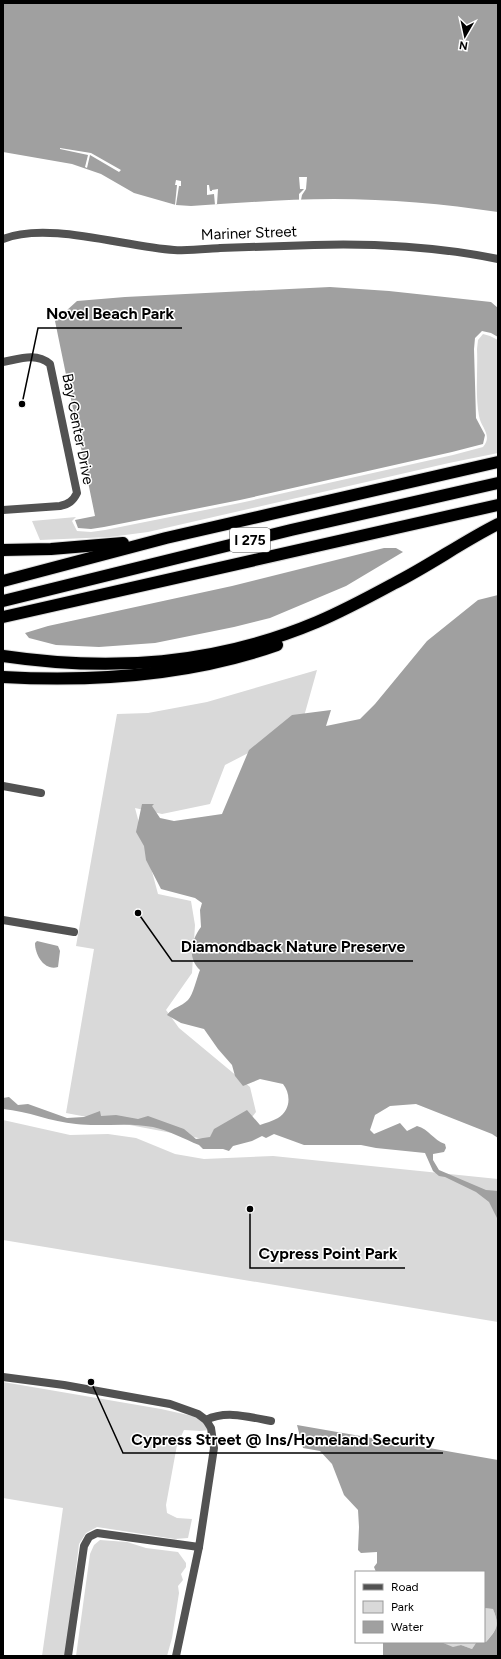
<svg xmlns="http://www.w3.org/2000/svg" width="501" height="1659" font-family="Figtree,sans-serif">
<rect width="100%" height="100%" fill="#fff"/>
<g fill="#d9d9d9">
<path d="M483,334L490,336L498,340V453L449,463L148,532L110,537L40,540L32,521L76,517L72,521L77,531L91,532L105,530L240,503L453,455L483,447C493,435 481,428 479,416C475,394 478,371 477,349L478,340Z"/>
<path d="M317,670L303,720L287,733L225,765L210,804L162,814L135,808L158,894L191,901L195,925L192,973L166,1010L179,1028L250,1087L256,1112L241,1131L209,1140L66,1113L94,949L76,946L117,714L148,713L207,702Z"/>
<path d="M3,1120L70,1135L108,1134L136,1138L175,1154L204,1159L273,1156L498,1179V1322L3,1240Z"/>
<path d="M3,1382L161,1409L206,1419L209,1430L200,1431L184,1430L177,1445L166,1505L167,1513L177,1518L192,1519L188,1538L175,1539L97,1527L86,1533L79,1544L66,1652L63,1656H42L63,1508L3,1498Z"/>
<path d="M100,1540L127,1542L146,1548L178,1552L186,1563V1567L181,1574L183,1580L178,1586L179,1593L172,1638L167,1656H76L90,1554L94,1545Z"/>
<path d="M484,1608L493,1609C500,1626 497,1629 486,1642L476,1643L472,1649L461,1645L453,1648L441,1642H484Z"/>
</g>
<g fill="#a0a0a0">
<path d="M3,3H498V212C444,204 389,199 334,199C286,199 239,203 191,206L176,205L134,193L101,174L72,164L3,152Z"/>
<path d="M330,287L389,291L491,302L498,308V337L491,333L482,331L475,338L474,349L476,418L485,435L483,444L452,452L240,500L104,527L91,529L78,528L75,520L95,516L55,321L77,301L125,297Z"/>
<path d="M384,548H396L403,552L346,586L270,618L234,627L155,643L99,647L56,645L29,638L25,633L48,626L232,586Z"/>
<path d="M498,595V1138L492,1134L416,1104L390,1106L375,1115L370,1130L374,1134L400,1123L407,1131L417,1126C429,1129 433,1140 445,1144L446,1148L444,1152L433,1154V1160L439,1170L486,1190L498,1191V1220L489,1202L476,1192L445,1177L439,1176L433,1171L425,1153L376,1148L361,1145H304L274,1134L266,1138L262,1136L252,1141L233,1146L229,1151L223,1149H203L199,1145C184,1139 168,1130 153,1127C127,1122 101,1127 76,1124C51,1122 28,1111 3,1109V1098L9,1097L18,1105L28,1104L67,1118L84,1117L100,1111L101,1116L116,1115L138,1119L148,1116L184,1129L196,1139L210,1137L214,1129L247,1110L260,1125C265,1123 273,1121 278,1118C291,1110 291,1094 283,1084L260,1079L243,1086L235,1076L232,1065L218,1049L204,1029L181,1023L167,1015C173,1007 181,1007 188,1000C193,995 197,977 200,970C187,958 191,940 201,927L200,910L202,903L195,898L161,889L146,860L144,846L136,832L142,804H154L152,806L160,818L174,821L222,814L249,750L292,715L331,710L326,726L360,719L375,704L427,641L478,600Z"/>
<path d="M37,941L58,946L60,951L58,967C44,971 35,955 35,943Z"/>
<path d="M297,1425L498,1460V1656H383V1642H441L453,1647L461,1645L472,1649L476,1643L486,1642C497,1629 500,1626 493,1609L484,1608V1572H376L374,1567L377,1563V1552L361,1553L358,1550L359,1527L358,1510L344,1495L332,1464L320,1451L303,1448Z"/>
</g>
<g fill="#fff">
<path d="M60,148L91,153L121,170L119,172L90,155L87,168L85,167L88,155L60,149Z"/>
<path d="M299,177H307L306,189L302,195L301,200H299V194L304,189H300Z"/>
<path d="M176,180L181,181V186H179L176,205H175L177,185H175Z"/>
<path d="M207,185H209L210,191H212V190L218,189L217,204L215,205L214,194L207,195Z"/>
</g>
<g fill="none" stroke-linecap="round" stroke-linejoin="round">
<g stroke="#dbdbdb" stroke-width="14">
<g id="highway">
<path d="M3,550L51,549L123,543"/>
<path d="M3,581L166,538L498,462"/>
<path d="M3,601L291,530L498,483"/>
<path d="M3,617L498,505"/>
<path d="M3,656C111,672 215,665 317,622C343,611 369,597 393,584C429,566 462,542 498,524"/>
<path d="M3,677C95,682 189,676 277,645"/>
</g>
</g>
<g stroke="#525252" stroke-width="8">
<path d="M3,239C48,221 125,247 174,250C189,251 205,249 220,248C251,247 282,246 314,245C372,243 440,247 498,259"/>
<path d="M3,362C19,359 36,352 50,364L77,493C73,501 69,504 60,506L3,510"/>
<path d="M3,786L41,793"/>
<path d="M3,920L74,932"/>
<path d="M3,1377L64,1385L170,1404L198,1414L206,1420L211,1428L214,1448L199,1547L176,1656"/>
<path d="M206,1420C226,1410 249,1417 271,1421"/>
<path d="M68,1656L84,1546L89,1537L97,1533L199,1547"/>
</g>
<use href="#highway" stroke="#000" stroke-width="12"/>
</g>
<g text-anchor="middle" stroke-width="3" stroke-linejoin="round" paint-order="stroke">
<rect fill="#fff" stroke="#4c4c4c" stroke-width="1" x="230" y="528" width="40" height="24" rx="3"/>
<g font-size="14" font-weight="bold" fill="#000">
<text x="250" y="545">I 275</text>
</g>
<g font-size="15" fill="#000" stroke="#fff">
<text transform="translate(249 233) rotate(-2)" y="5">Mariner Street</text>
<text transform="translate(78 429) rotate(79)" y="5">Bay Center Drive</text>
</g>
</g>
<path fill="none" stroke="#000" stroke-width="1.5" d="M22 404L38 328H182M138 913L172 961H413M250 1209L250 1268H405M91 1382L123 1453H443"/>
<g fill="#000" stroke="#fff" stroke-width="1.5">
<circle cx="22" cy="404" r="4"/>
<circle cx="138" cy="913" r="4"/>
<circle cx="250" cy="1209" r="4"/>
<circle cx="91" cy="1382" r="4"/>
</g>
<g font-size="16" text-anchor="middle" font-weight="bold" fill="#000" stroke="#fff" stroke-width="3" stroke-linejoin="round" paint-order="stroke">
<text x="110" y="319">Novel Beach Park</text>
<text x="293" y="952">Diamondback Nature Preserve</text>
<text x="328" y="1259">Cypress Point Park</text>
<text x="283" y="1445">Cypress Street @ Ins/Homeland Security</text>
</g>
<rect width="501" height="1659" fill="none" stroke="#000000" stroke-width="8"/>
<rect x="355" y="1571" width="130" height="72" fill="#ffffff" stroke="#999999"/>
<rect x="363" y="1584" width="20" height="6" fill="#525252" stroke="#999999"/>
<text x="391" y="1591" font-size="12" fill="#000000">Road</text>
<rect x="363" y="1601" width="20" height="12" fill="#d9d9d9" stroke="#999999"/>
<text x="391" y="1611" font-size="12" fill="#000000">Park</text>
<rect x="363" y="1621" width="20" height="12" fill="#a0a0a0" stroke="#999999"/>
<text x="391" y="1631" font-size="12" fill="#000000">Water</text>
<g transform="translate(465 36) rotate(189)" stroke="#ffffff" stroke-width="3" paint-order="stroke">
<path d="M0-3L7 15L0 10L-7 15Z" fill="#000000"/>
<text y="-6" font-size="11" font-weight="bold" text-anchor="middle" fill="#000000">N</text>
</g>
</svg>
